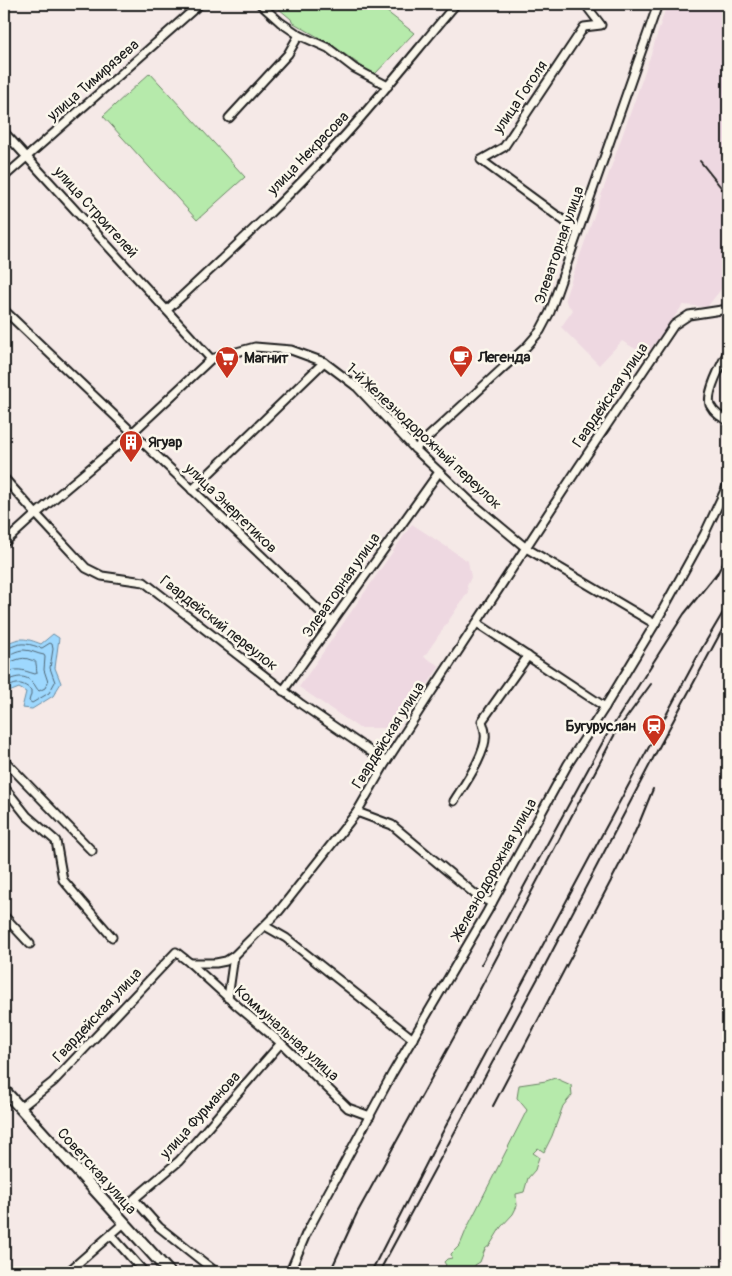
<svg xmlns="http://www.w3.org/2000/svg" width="732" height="1276" font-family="Pangolin,sans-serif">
<rect width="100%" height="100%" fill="#f5e9e7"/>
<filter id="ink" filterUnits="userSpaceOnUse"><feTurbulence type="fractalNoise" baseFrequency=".02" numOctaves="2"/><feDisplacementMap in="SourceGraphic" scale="10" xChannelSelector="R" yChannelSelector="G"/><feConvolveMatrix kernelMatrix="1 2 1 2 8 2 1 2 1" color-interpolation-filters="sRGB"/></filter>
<g filter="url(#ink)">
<g fill="#eed8e1">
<path d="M667,4H728V284L726,283L707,307L683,305L646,355L622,341L599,365L561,327L573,310L567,304L565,298L650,57Z"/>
<path d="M412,524L468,561L471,577L467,586L468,592L424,657L440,666L398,728H359L299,687Z"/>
</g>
<g fill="#b6eaab" stroke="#698364">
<path d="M273,4H377L414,33L374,75L332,45L292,22L291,19Z"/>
<path d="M150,73L245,177L197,220L103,116Z"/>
<path d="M555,1078L571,1085L572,1095L563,1106L552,1136L544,1152L538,1148L533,1153L539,1157L535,1170L528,1178L524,1192L516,1194L517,1206L513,1214L501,1227L490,1245L485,1249L480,1262L475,1265V1272H434L435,1270L443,1269L446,1265L444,1262L447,1259L452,1258L451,1254L460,1245L467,1228L527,1110L517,1098L519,1085L546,1081Z"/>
</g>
<path fill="#9ed8fe" stroke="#6a8da4" d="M53,634L59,638L55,668L61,683L53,696L32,709L22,708L26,692L19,688L4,694V646C18,636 26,638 41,644Z"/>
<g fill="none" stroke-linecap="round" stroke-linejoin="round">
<g stroke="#506776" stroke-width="1">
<path d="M4,649C11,648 17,643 25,644C31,644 37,647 42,648L50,643L52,644L53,649L50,668L55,682L49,693L32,703L29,701L31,694V690C20,680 15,684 4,689"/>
<path d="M4,656C11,655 16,650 24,650C31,650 37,654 44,655L45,657L44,670L48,682L45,688L39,691C37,689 36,687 34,684C25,673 15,677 4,682"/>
<path d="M4,663C14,663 20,655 31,660C35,661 36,661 36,664C37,667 36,670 37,673L35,674C21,670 18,667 4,674"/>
</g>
<g stroke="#1c1c1c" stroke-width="11">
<g id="street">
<path d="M260,4L280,22L299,35L328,48L354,68L388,86"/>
<path d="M229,118L288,54L299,35"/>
<path d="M4,132L211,359"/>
<path d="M4,177L200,4"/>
<path d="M578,231L481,160L504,147L584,27L601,25L588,8L590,4"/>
<path d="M4,310L331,622"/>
<path d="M167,310C232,250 297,190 356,123C390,84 423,43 456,4"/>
<path d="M728,352C722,363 706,392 710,405C714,413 721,417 728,421"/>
<path d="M415,449L527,346L540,331L550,312L658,4"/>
<path d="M4,478L36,514L86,568L102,576L144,582L301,704L386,762"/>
<path d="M192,490L324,362"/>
<path d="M4,543L36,514L132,433L211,359L255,347L291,350L324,362L357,387L415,449L471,502L526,548L655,624"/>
<path d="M477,623L605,707"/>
<path d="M283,691L439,472"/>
<path d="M4,760L92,851"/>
<path d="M4,787L27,816L56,841L63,880L112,937"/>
<path d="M454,801C464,785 488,752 485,733C485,729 483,725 482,721L528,656"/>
<path d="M357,812L392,825L476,895L492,903"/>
<path d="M4,916L30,944"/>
<path d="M265,926L286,938L413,1039"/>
<path d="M190,963H216L226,961L234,956L279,911L357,812L386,762L428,697L578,468L674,325L689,315L728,309"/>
<path d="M228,998L234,956"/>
<path d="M20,1108L53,1082L176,952L190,963L234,1003L281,1043L348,1108L370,1116"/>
<path d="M111,1235L144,1272"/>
<path d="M68,1272L124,1223"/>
<path d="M216,1272L159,1227L134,1199L179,1161L281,1043"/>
<path d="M290,1272L306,1234L392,1074L487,912L568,764L605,707L655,624L704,535L728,484"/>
</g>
</g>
<g stroke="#1c1c1c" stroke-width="14">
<path id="primary" d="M4,1090L169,1272"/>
</g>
<use href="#street" stroke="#fbf7ec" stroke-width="7"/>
<use href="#primary" stroke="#fbf7ec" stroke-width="10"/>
<g stroke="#1c1c1c" stroke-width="2">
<path d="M700,161L728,196"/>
<path d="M715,578L728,553"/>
<path d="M481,965L605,738L684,614L718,572"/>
<path d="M493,1106L625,854L640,821L653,789"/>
<path d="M330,1272L357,1213L469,1010L616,732L651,684"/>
<path d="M371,1272L441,1135L702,648L728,604"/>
<path d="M379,1272L544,967L658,749L728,619"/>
</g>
</g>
</g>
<defs>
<g id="cafe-pin" transform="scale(1.25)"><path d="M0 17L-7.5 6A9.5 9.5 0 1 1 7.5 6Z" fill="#c8321e" stroke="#fbf7ec"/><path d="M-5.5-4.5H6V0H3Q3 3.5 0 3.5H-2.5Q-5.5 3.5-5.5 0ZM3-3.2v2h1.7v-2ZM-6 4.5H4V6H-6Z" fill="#fff"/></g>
<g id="supermarket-pin" transform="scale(1.25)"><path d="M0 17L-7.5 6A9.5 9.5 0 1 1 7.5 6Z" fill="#c8321e" stroke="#fbf7ec"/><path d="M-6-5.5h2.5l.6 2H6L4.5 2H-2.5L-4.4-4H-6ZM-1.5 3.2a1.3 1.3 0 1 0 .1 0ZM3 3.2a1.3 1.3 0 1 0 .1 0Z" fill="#fff"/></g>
<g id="building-pin" transform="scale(1.25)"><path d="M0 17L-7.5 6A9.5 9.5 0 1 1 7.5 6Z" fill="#c8321e" stroke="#fbf7ec"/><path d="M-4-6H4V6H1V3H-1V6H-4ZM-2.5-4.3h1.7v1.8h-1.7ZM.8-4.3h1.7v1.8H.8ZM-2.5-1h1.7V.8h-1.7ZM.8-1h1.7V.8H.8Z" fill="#fff"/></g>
<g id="station-pin" transform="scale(1.25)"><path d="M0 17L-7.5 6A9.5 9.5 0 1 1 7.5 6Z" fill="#c8321e" stroke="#fbf7ec"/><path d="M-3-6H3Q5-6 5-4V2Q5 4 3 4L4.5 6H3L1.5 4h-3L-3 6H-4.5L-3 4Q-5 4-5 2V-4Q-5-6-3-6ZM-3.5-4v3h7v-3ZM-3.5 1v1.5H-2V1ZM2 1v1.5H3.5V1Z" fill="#fff"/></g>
</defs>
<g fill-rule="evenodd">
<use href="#cafe-pin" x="461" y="357"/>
<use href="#supermarket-pin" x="227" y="358"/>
<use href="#building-pin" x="131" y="442"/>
<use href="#station-pin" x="654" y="726"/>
</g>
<g text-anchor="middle" stroke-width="5" stroke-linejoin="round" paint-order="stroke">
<g font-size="15" fill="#1c1c1c" stroke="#fbf7ec">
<text transform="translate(93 80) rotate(-41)" y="5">улица Тимирязева</text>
<text transform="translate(520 97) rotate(-56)" y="5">улица Гоголя</text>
<text transform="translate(308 153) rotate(-46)" y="5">улица Некрасова</text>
<text transform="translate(96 212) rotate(48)" y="5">улица Строителей</text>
<text transform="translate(559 245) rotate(-71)" y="5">Элеваторная улица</text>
<text transform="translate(610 395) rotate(-56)" y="5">Гвардейская улица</text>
<text transform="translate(424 436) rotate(43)" y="5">1-й Железнодорожный переулок</text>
<text transform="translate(231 508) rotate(44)" y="5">улица Энергетиков</text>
<text transform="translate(341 585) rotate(-55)" y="5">Элеваторная улица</text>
<text transform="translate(219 623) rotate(38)" y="5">Гвардейский переулок</text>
<text transform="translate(388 735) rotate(-58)" y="5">Гвардейская улица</text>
<text transform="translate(494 869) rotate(-61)" y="5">Железнодорожная улица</text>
<text transform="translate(97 1015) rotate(-47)" y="5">Гвардейская улица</text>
<text transform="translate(287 1033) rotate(42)" y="5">Коммунальная улица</text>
<text transform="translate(200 1115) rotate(-48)" y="5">улица Фурманова</text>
<text transform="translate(97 1171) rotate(48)" y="5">Советская улица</text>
</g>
<g font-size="15" font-weight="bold" fill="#1c1c1c" stroke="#fbf7ec" text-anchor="start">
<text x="478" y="362">Легенда</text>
<text x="244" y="363">Магнит</text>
<text x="148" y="447">Ягуар</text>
<text x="636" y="731" text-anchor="end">Бугуруслан</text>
</g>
</g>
<rect width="732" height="1276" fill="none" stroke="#fbf7ec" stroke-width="20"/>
<rect x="10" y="10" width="712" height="1256" fill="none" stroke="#1c1c1c" stroke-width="2" filter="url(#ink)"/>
</svg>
